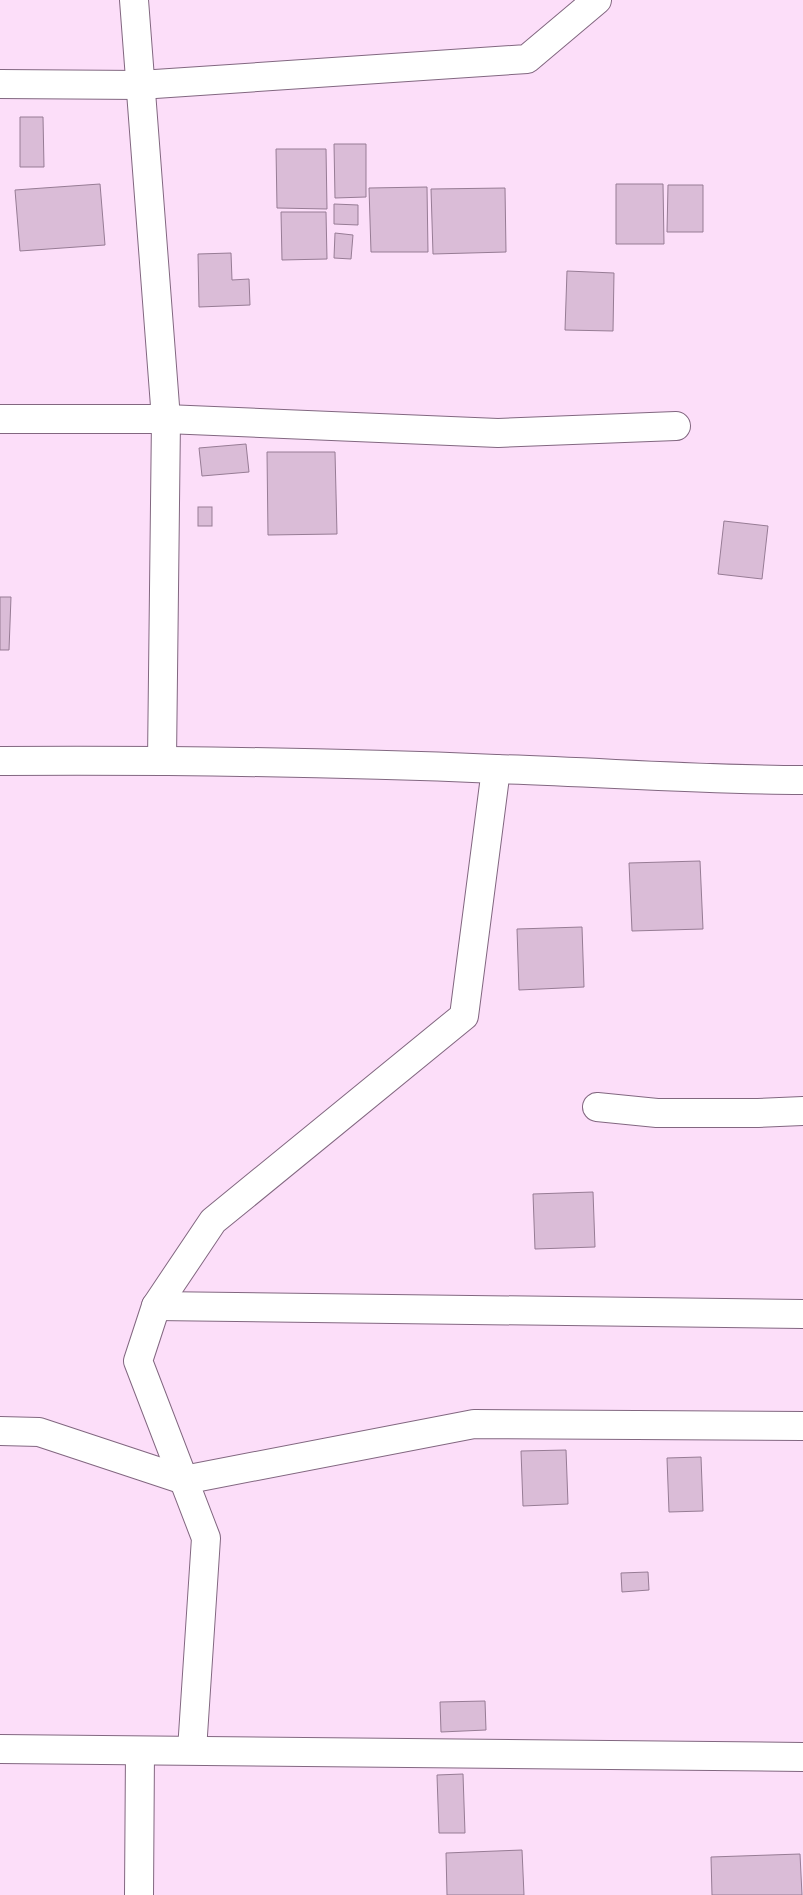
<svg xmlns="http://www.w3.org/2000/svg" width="803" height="1895" font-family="'Roboto Condensed',sans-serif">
<rect width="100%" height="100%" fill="#fcdef9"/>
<g fill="#dabcd7" stroke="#977c95">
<path d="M20,117H43L44,167H20Z"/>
<path d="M334,144H366V197L335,198Z"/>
<path d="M276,149H326L327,209L277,208Z"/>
<path d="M100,184L105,245L20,251L15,190Z"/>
<path d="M616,184H663L664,244H616Z"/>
<path d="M668,185H703V232H667Z"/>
<path d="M427,187L428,252H371L369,188Z"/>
<path d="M505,188L506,252L433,254L431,189Z"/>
<path d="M334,204L358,205V225L334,224Z"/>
<path d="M281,212H326L327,259L282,260Z"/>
<path d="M335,233L353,235L351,259L334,258Z"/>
<path d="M231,253L232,280L249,279L250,305L199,307L198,254Z"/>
<path d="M567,271L614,273L613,331L565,330Z"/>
<path d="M246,444L249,472L202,476L199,448Z"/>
<path d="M267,452H335L337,534L268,535Z"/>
<rect x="198" y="507" width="14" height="19"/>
<path d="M724,521L768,526L762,579L718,574Z"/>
<path d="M0,597H11L9,650H0Z"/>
<path d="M700,861L703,929L632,931L629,863Z"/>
<path d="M582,927L584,987L519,990L517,929Z"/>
<path d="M593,1192L595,1247L535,1249L533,1194Z"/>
<path d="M566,1450L568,1504L523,1506L521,1451Z"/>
<path d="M701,1457L703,1511L669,1512L667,1458Z"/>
<path d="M648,1572L649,1590L622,1592L621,1573Z"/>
<path d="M485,1701L486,1730L441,1732L440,1702Z"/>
<path d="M463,1774L465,1833H439L437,1775Z"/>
<path d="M522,1850L524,1895H447L446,1853Z"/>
<path d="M800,1854L802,1895H712L711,1857Z"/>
</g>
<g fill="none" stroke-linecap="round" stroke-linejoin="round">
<g stroke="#826780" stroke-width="30">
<g id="minor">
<path d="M134,0L166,419L162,760"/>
<path d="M0,84L140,85L527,59L597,0"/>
<path d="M0,419H166L498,433L676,426"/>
<path d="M0,761C166,760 331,762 496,769C599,772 701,780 803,780"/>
<path d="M597,1107L657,1113H758L803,1111"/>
<path d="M156,1306L803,1314"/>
<path d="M0,1431L39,1432L184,1480L474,1424L803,1426"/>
<path d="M0,1749L803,1757"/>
<path d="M192,1750L206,1538L138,1361L156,1306L213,1221L464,1016L496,769"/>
<path d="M139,1895L140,1751"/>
</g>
</g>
<use href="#minor" stroke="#fff" stroke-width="28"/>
</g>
</svg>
